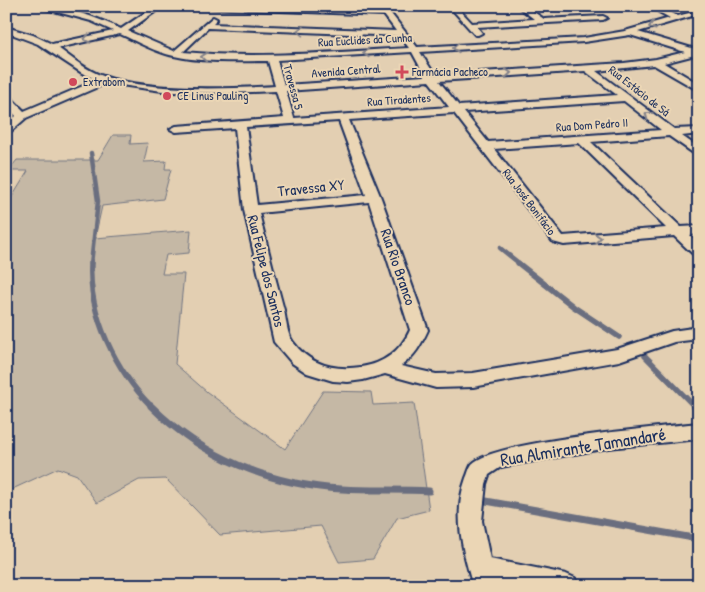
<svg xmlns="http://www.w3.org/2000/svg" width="705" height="592" font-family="'Patrick Hand',sans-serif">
<rect width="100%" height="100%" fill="#e3cfb2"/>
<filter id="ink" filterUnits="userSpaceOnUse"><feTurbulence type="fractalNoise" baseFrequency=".02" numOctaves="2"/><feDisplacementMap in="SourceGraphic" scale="10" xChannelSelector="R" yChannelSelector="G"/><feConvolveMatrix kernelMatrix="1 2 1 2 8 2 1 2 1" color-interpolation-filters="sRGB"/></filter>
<g filter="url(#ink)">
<path fill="#c5b8a5" stroke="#707482" d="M113,135H131L130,144L148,143L144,162L166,161L165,169H171L163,199L102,206L95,238L191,230L189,253L166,255L162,274H184L175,364L207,392L285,449L323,391L371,392L373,405L414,403L429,510L397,518L373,559L339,562L321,526L220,535L166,479L139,480L97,503L77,475L58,468L6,492V207L28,171H8L17,160H98Z"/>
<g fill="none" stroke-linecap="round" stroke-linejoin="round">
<g stroke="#6a6e7f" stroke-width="4.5">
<path d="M91,153L98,201L91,264"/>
<path d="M500,248L520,264"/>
</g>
<g stroke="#6a6e7f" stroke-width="5.5">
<path d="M91,263C88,315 116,371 152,407"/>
<path d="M518,263L574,307L619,337"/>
<path d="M645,356L695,407"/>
</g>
<g stroke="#6a6e7f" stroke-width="7">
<path d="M151,406C202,457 270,485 342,489C371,491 400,489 429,491"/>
<path d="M694,406L699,411"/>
<path d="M486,501L699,539"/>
</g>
<g stroke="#1b2f5e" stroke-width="4">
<g id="minor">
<path d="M35,6C65,6 94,16 121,29L155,6H163L128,31L174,51L213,17L217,19L212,24L396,31L384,15L205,8L202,6H269L381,11L378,6H385L417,47L584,38L625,31L670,18L648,6H657L678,16L699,10V14L638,32L695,49L699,48V54L664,63L699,84V91L654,65L596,71L674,129L699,128V134L682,136L699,148V157L669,136L591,142L681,227L699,226V234L690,235L699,244V256L694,255L674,236L564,245L553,242L454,113L349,120L381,198L428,330C421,345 415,356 401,366L436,374L473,373L617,349L672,331L699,327V339L674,342L619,361L473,387L436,388L385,374L363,380L348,382L333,381L307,373L292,363L274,342L244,210L235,128L176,132L170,129L176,126L284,118L276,91L231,93L169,92L107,83L26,118L10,132L6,133V124L16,116L6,105V96L10,97L24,111L97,80L82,73L38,44L6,32V27L33,35L52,44L113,31L91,21ZM208,28L400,36L409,48C333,52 258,59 183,52ZM120,34C138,42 155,52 174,56C205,63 238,61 268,61L275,86C226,89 149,92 103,76C86,70 72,58 58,48ZM630,35L685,52L656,59L624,63L435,75L420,52L584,42ZM412,52L425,76L284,85L277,60ZM585,71L617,95L459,106L439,81ZM429,81L449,107L294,118L286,91ZM624,101L661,130L488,142L464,112ZM339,121L366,195L257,205L246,127ZM579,143L666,228L563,236L494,149ZM369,202L410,330C401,350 384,364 361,367C334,371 310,365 293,342C287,335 286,319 284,310C275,278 267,245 259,213Z"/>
<path d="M449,6H456L472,23L534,19L517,6H525L544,19L603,16L607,18L603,20L477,27L482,33L478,35H475Z"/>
<path d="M699,423V439L608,448L501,467L489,475L486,484L482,521L490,559L566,574L575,578L579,586H510L498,583L499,586H473C462,551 453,513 466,478C468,474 469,468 472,464C493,441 661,427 699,423Z"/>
</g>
</g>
<use href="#minor" fill="#ebd6b5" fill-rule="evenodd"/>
</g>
<defs><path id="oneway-chevron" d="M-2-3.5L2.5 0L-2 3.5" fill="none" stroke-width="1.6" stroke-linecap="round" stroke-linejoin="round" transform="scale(1.25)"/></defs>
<g stroke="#83828a">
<use href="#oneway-chevron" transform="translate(652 26) rotate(163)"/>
<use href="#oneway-chevron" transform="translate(300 31) rotate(-177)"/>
<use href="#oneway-chevron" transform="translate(87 39) rotate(168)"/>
<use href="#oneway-chevron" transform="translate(456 48) rotate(177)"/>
<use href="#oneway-chevron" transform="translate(366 53) rotate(177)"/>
<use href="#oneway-chevron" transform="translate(204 57) rotate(-175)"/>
<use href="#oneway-chevron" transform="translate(508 73) rotate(-4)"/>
<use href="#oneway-chevron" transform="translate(648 115) rotate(-143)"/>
<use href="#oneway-chevron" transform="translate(598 238) rotate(-4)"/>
</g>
</g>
<g fill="#d1495b" stroke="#ebd6b5" stroke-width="2">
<path d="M399.5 64.5h5v5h5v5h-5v5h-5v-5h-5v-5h5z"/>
<circle cx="73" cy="82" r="5"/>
<circle cx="167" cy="96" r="5"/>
</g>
<g text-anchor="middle" stroke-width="4" stroke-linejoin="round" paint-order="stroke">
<g font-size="12" fill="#1b2f5e" stroke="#ebd6b5">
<text transform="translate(365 40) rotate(-3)" y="4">Rua Euclides da Cunha</text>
<text transform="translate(346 71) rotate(-4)" y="4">Avenida Central</text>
<text transform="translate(293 87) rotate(75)" y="4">Travessa 5</text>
<text transform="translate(639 91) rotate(38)" y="4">Rua Estácio de Sá</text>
<text transform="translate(399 100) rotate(-4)" y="4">Rua Tiradentes</text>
<text transform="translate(592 125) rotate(-4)" y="4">Rua Dom Pedro II</text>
<text transform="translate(529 202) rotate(53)" y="4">Rua José Bonifácio</text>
</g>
<g font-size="12" fill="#1b2f5e" stroke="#ebd6b5" text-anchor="start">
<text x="412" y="76">Farmácia Pacheco</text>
<text x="83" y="86">Extrabom</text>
<text x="177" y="100">CE Linus Pauling</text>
</g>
<g font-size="15" fill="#1b2f5e" stroke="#ebd6b5">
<text transform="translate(311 188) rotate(-6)" y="5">Travessa XY</text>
<text transform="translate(398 267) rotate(71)" y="5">Rua Rio Branco</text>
<text transform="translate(266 271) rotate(76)" y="5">Rua Felipe dos Santos</text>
</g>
<g font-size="18" fill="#1b2f5e" stroke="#ebd6b5">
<text transform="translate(583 447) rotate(-9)" y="6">Rua Almirante Tamandaré</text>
</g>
</g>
<rect width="705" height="592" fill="none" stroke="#ebd6b5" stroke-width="25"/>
<rect x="12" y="12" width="680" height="567" fill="none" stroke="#1b2f5e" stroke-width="2" filter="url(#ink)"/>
</svg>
